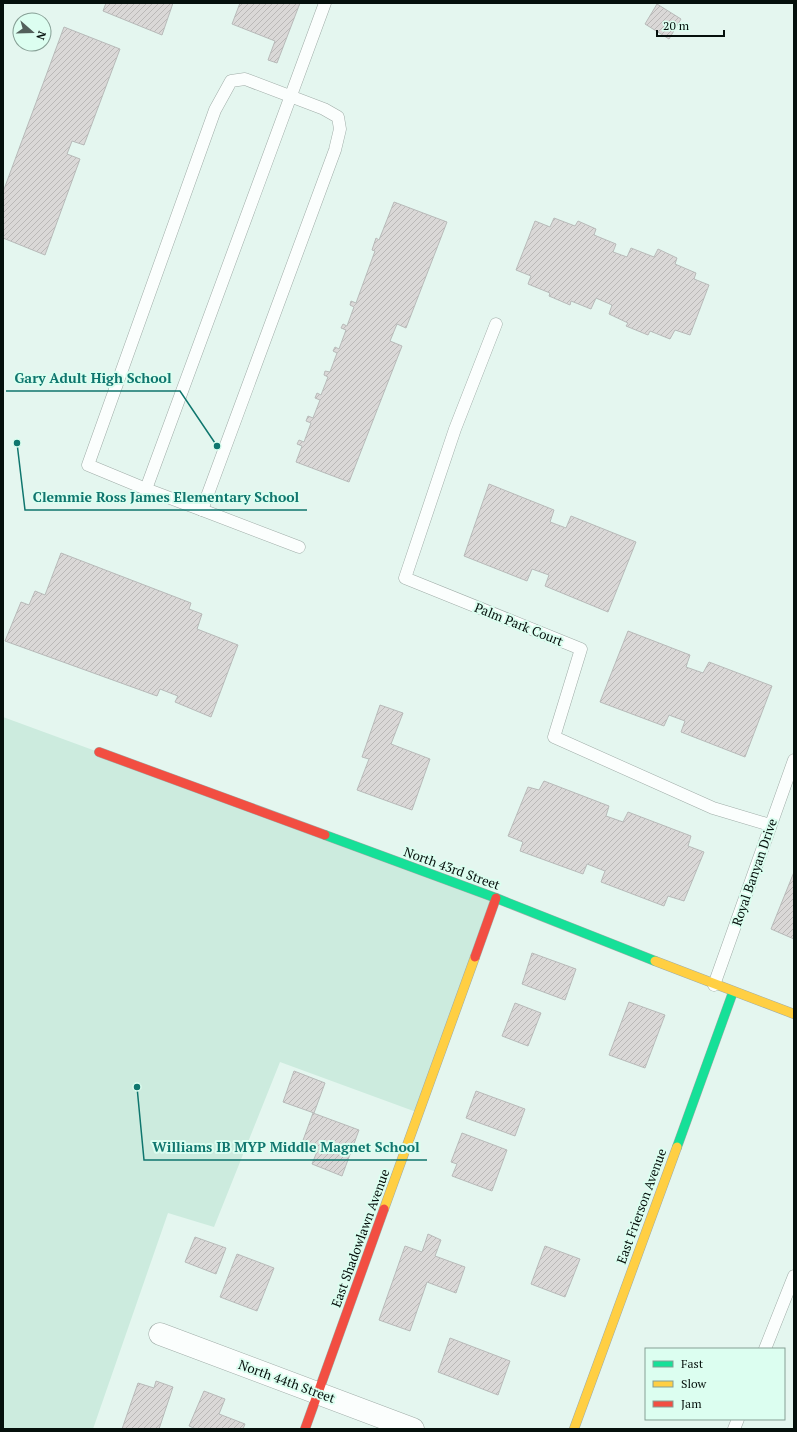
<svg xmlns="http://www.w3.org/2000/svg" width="797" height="1432" font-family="'PT Serif',serif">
<defs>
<pattern id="building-hatch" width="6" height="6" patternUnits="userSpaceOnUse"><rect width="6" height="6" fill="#dad8d7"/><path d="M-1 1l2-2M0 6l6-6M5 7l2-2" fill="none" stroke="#bab8b7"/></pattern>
</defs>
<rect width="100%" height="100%" fill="#e4f6ef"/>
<path fill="#ccebde" d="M3,717L496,898L419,1113L280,1062L214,1227L168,1213L93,1429H3Z"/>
<g fill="url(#building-hatch)" stroke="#b8bab9">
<path d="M106,3H173L162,35L103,11Z"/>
<path d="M240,3H300L277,63L268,60L275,41L232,24Z"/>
<path d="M657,4L681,19L669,39L645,24Z"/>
<path d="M64,27L120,49L84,145L72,141L67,154L80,159L45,255L3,238V192Z"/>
<path d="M394,202L447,222L406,328L397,324L390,341L402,346L349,482L296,462L302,446L297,444L299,440L304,442L311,423L306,421L308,416L313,418L320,400L315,398L317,393L321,395L328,377L324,375L325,371L330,372L337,353L333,351L335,347L339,349L346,330L341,328L343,324L347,326L354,307L350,305L351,301L356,303L375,251L372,250L376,238L379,240Z"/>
<path d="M554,218L575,226L578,221L596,229L594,235L616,244L613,252L627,257L631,248L654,257L658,249L677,258L675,264L696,273L694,279L709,285L690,335L675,330L670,339L650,331L648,335L626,326L628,323L609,314L612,305L596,298L591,309L571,301L570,305L549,296L550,293L528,284L531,276L516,270L535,221L550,227Z"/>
<path d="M489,484L554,510L550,522L566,528L571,516L636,542L608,612L545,586L549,575L532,569L527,581L464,556Z"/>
<path d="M61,553L191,603L189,609L202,614L197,629L238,645L211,717L175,702L178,696L160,689L157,696L5,641L21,602L29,605L35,591L45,595Z"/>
<path d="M628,631L690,655L686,667L703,673L709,662L772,686L745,757L681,732L685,721L669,715L664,726L600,702Z"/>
<path d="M380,705L403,713L391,744L430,759L412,810L357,790L369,759L362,757Z"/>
<path d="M544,781L609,806L606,816L623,822L628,812L691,836L688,846L704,852L684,901L668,896L664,906L601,882L605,871L587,864L583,874L520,851L523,842L508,836L528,787L539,790Z"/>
<path d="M794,872V939L771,929Z"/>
<path d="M532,953L576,969L565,1000L522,984Z"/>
<path d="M629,1002L665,1015L645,1068L609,1055Z"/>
<path d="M515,1003L541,1013L528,1046L502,1036Z"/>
<path d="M294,1071L325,1083L314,1113L283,1102Z"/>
<path d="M476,1091L525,1109L515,1136L466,1118Z"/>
<path d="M313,1113L359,1130L342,1176L312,1164L318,1149L302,1143Z"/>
<path d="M462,1133L507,1150L492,1191L452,1176L457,1164L451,1162Z"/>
<path d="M428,1234L441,1240L435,1256L465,1267L456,1293L427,1282L410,1331L379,1320L405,1246L422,1252Z"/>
<path d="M195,1237L226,1248L216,1274L185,1262Z"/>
<path d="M545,1246L580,1259L565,1297L531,1284Z"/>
<path d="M237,1254L274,1268L257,1311L220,1297Z"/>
<path d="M450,1338L510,1361L498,1395L438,1372Z"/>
<path d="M156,1381L173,1387L159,1429H122L138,1383L154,1388Z"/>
<path d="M204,1391L225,1399L219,1414L245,1424L243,1429H196L189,1426Z"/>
</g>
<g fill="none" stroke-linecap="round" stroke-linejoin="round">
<g stroke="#9faca7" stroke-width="13">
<g id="lane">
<path d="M245,79L324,109L338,117L340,129L335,150L202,510L146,489L88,465L215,110L231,81Z"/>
<path d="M496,324L455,429L405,578L581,649L554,737L713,808L770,825"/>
<path d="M146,489L325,3"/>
<path d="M202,510L299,547"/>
<path d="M714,985L794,760"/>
<path d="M765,1349L794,1276"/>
<path d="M734,1429L738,1419"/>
</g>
</g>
<g stroke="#9faca7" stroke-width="23">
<path id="street" d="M160,1334L413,1429"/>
</g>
<g stroke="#9faca7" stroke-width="10">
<g id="fast">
<path d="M325,835L496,898L655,961"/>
<path d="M677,1147L733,992"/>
</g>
</g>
<g stroke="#9faca7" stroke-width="10">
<g id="slow">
<path d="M655,961L794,1014"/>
<path d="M384,1209L475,957"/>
<path d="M574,1429L677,1147"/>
</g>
</g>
<g stroke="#9faca7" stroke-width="10">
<g id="jam">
<path d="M99,752L325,835"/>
<path d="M475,957L496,898"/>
<path d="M305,1429L384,1209"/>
</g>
</g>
<use href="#lane" stroke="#fbfefd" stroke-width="12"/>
<use href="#street" stroke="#fbfefd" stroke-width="22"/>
<use href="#fast" stroke="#16e098" stroke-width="9"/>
<use href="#slow" stroke="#ffcf43" stroke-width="9"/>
<use href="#jam" stroke="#f24e42" stroke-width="9"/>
</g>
<g text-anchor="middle" stroke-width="4" stroke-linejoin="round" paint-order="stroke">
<g font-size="13" fill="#05100c" stroke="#dcfef0">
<text transform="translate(519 624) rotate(22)" y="5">Palm Park Court</text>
<text transform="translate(452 868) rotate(20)" y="5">North 43rd Street</text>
<text transform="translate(754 872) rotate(-71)" y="5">Royal Banyan Drive</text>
<text transform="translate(641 1206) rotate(-70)" y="5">East Frierson Avenue</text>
<text transform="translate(360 1238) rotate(-70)" y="5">East Shadowlawn Avenue</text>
<text transform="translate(287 1381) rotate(20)" y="5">North 44th Street</text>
</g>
</g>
<path fill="none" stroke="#0f766e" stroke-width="1.5" d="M217 446L180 391H6M17 443L25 510H307M137 1087L144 1160H427"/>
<g fill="#0f766e" stroke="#dcfef0" stroke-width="1.5">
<circle cx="217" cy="446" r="4"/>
<circle cx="17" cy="443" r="4"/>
<circle cx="137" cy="1087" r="4"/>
</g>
<g font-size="14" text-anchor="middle" font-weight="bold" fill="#0f766e" stroke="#dcfef0" stroke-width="4" stroke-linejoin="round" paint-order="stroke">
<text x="93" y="383">Gary Adult High School</text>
<text x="166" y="502">Clemmie Ross James Elementary School</text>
<text x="286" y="1152">Williams IB MYP Middle Magnet School</text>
</g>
<rect width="797" height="1432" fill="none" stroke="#05100c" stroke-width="8"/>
<rect x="645" y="1348" width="140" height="72" fill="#dcfef0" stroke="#869f95"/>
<rect x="653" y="1361" width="20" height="6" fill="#16e098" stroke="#869f95"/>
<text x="681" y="1368" font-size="12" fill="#05100c">Fast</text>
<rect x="653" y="1381" width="20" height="6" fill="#ffcf43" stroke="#869f95"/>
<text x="681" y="1388" font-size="12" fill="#05100c">Slow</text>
<rect x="653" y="1401" width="20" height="6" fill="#f24e42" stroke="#869f95"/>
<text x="681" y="1408" font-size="12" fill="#05100c">Jam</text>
<g transform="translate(32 32) rotate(110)"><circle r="19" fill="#dcfef0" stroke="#869f95"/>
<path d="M0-3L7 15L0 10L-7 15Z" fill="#53605b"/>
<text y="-6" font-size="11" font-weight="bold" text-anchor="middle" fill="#05100c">N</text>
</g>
<path d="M657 30v6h67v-6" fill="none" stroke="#05100c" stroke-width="2"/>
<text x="663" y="30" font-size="12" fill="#05100c" stroke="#dcfef0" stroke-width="3" paint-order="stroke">20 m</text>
</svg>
